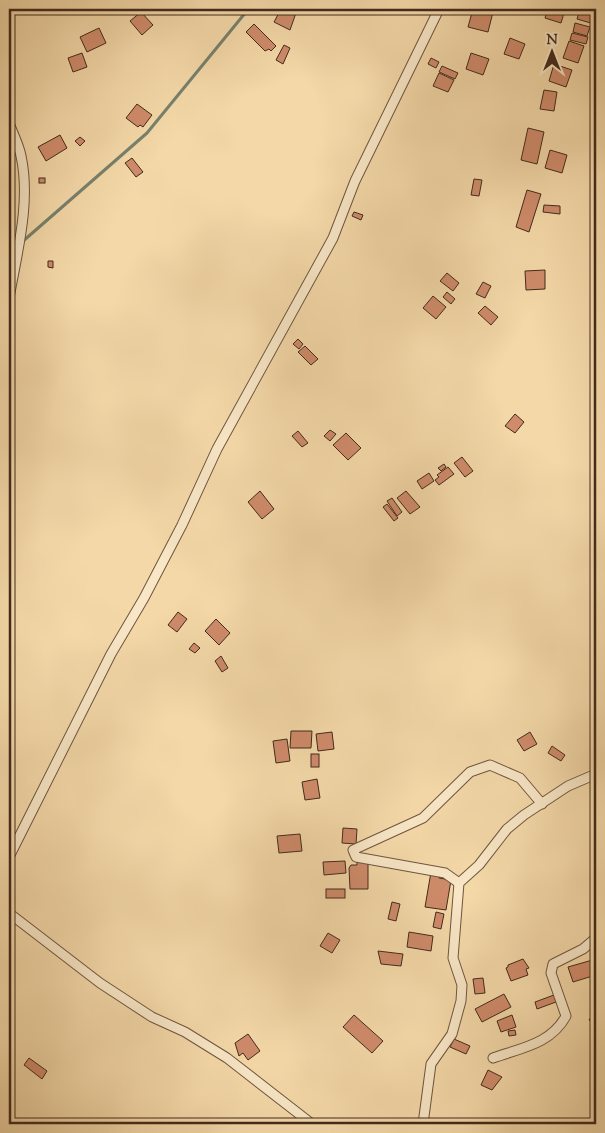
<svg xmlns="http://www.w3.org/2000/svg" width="605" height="1133" font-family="'Sorts Mill Goudy',serif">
<rect width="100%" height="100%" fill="#f4d8a8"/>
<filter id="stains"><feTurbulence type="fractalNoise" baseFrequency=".004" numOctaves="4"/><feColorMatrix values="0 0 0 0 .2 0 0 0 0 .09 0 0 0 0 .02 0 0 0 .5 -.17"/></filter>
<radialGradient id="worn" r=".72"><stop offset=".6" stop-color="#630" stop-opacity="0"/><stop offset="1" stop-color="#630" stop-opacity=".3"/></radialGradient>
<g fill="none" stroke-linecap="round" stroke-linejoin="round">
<g stroke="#78816d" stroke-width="3">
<path d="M22,242L147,133L246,12"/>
<path d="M9,251L17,245"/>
</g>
</g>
<g fill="#cf8b6b" stroke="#412b1c">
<path d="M281,9H302L301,11L297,10L290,30L274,22Z"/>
<path d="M473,9L493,12L488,32L468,27Z"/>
<path d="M504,9H515L514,13Z"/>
<path d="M548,9L564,13L561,23L545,18Z"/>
<path d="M580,9H596L594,24L577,19Z"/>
<path d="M141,12L153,25L142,35L130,21Z"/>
<path d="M575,23L590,27L587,36L573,32Z"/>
<path d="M254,24L276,46L271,51L269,49L265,51L246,32Z"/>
<path d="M99,28L106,43L87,52L80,37Z"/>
<path d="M572,33L588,37L586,44L570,40Z"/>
<path d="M510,38L525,44L519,59L504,54Z"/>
<path d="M569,41L584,46L578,63L563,58Z"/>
<path d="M284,45L290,48L283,64L276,60Z"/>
<path d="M82,53L87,67L73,72L68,58Z"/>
<path d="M471,53L489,59L483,75L466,69Z"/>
<path d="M431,58L439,62L436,68L428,64Z"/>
<path d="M554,64L572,70L566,87L549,81Z"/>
<path d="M442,66L458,73L455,79L439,72Z"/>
<path d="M439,73L454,80L448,92L433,86Z"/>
<path d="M544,90L557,92L554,111L540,109Z"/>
<path d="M137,104L152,115L143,127L140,125L138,127L126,118Z"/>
<path d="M528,128L544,132L537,164L521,160Z"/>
<path d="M60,135L67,148L46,161L38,147Z"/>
<path d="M80,137L85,141L80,146L75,141Z"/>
<path d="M550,150L567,155L562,173L545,168Z"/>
<path d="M132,158L143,172L136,177L125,163Z"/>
<rect x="39" y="178" width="6" height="5"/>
<path d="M474,179L482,180L479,196L471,195Z"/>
<path d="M527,190L541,194L529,232L516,227Z"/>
<path d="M544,205L560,206V214L543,212Z"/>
<path d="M354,212L363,215L361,220L352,216Z"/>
<path d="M48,261H53V268L48,267Z"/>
<path d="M545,270V289L526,290L525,271Z"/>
<path d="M447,273L459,283L453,291L440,281Z"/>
<path d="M483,282L491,286L485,298L476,294Z"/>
<path d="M447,292L455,299L451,304L443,297Z"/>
<path d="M433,296L446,307L436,319L423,308Z"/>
<path d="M485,306L498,317L491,325L478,313Z"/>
<path d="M298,339L303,344L299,349L293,344Z"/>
<path d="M305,346L318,359L311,365L298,352Z"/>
<path d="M515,414L524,422L515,433L505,426Z"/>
<path d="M330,430L336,434L330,441L324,436Z"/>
<path d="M298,431L308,443L302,447L292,436Z"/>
<path d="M346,433L361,448L348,460L333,445Z"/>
<path d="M462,457L473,471L465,477L454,463Z"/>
<path d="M444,464L446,467L441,471L438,468Z"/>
<path d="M448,467L454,474L439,485L435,480L439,477L437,475Z"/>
<path d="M429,473L434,481L422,489L417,481Z"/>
<path d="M260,491L274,509L262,519L248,502Z"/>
<path d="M406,491L420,507L410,514L397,498Z"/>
<path d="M392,498L402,512L397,516L387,501Z"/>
<path d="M387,504L398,518L394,521L383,507Z"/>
<path d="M178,612L187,619L177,632L168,625Z"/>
<path d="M216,619L230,633L219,645L205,631Z"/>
<path d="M194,643L200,648L195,653L189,649Z"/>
<path d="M221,656L228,668L222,672L215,661Z"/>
<path d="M291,731H312L311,748H290Z"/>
<path d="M332,732L334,749L318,751L316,734Z"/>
<path d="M530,732L537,744L524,751L517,740Z"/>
<path d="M287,739L290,761L276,763L273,741Z"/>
<path d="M552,746L565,755L561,761L548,753Z"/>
<rect x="311" y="754" width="8" height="13"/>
<path d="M317,779L320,798L305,800L302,782Z"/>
<path d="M343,828L357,829L356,844L342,843Z"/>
<path d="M300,834L302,851L279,853L277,836Z"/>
<path d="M345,861L346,873L324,875L323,862Z"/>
<path d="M357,861H368V889H350L349,868L351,865H357Z"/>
<path d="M431,872L440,874L439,878L451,880L446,910L425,907Z"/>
<rect x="326" y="889" width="19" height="9"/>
<path d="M392,902L400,904L396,921L388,919Z"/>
<path d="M436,912L444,914L441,929L433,927Z"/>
<path d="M409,932L433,936L431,951L407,947Z"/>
<path d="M328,933L340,940L332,953L320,946Z"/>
<path d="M378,951L403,954L401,966L381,964Z"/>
<path d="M523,959L529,968L526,969L528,975L511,981L506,968L508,967V965Z"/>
<path d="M596,959V975L573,982L568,967Z"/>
<path d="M483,978L485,993L475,994L473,979Z"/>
<path d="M504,994L511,1007L482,1022L475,1009Z"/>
<path d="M554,995L556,1002L537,1009L535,1002Z"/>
<path d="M594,1013L596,1015V1025L589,1020Z"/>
<path d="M354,1015L383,1041L372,1053L343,1027Z"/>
<path d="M512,1015L516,1027L501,1032L497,1021Z"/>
<path d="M515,1030L516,1035L509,1036L508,1031Z"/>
<path d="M248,1034L260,1051L248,1060L243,1053L239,1056L235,1043Z"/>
<path d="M454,1039L470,1046L466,1054L450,1047Z"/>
<path d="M29,1058L47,1071L42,1079L24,1065Z"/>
<path d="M488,1070L502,1077L492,1090L481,1085Z"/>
</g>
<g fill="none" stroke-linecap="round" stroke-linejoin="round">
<g stroke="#6e563f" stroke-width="11">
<g id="minor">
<path d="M9,123C13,134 19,145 21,156C31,202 17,253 9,298"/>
<path d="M9,857L111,654L144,598L182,525L217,449L333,238L355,181L439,9"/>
<path d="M459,883L445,873L356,857L353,850L423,818L470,772L490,765L520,778L542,804"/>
<path d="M9,913L100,983L152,1017L185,1032L227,1058L312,1124"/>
<path d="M493,1058C521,1048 551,1044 566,1016L551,973L553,964L583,949L596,938"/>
<path d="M423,1124L431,1064L452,1034L461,1001L462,985L453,958L459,883L479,865L507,829L524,815L568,786L596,774"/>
</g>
</g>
<use href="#minor" stroke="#f8e6c6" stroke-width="9"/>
</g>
<rect width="605" height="1133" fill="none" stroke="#f4d8a8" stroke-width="30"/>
<rect x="10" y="10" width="585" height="1113" fill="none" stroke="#412b1c" stroke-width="2.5"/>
<rect x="15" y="15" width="575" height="1103" fill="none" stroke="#412b1c"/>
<g transform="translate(552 52)" stroke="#f8e6c6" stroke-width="4" paint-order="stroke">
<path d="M0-4L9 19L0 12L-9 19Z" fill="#412b1c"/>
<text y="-8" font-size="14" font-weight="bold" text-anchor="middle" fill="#412b1c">N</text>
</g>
<rect width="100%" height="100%" filter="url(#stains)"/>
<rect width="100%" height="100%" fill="url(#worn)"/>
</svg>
